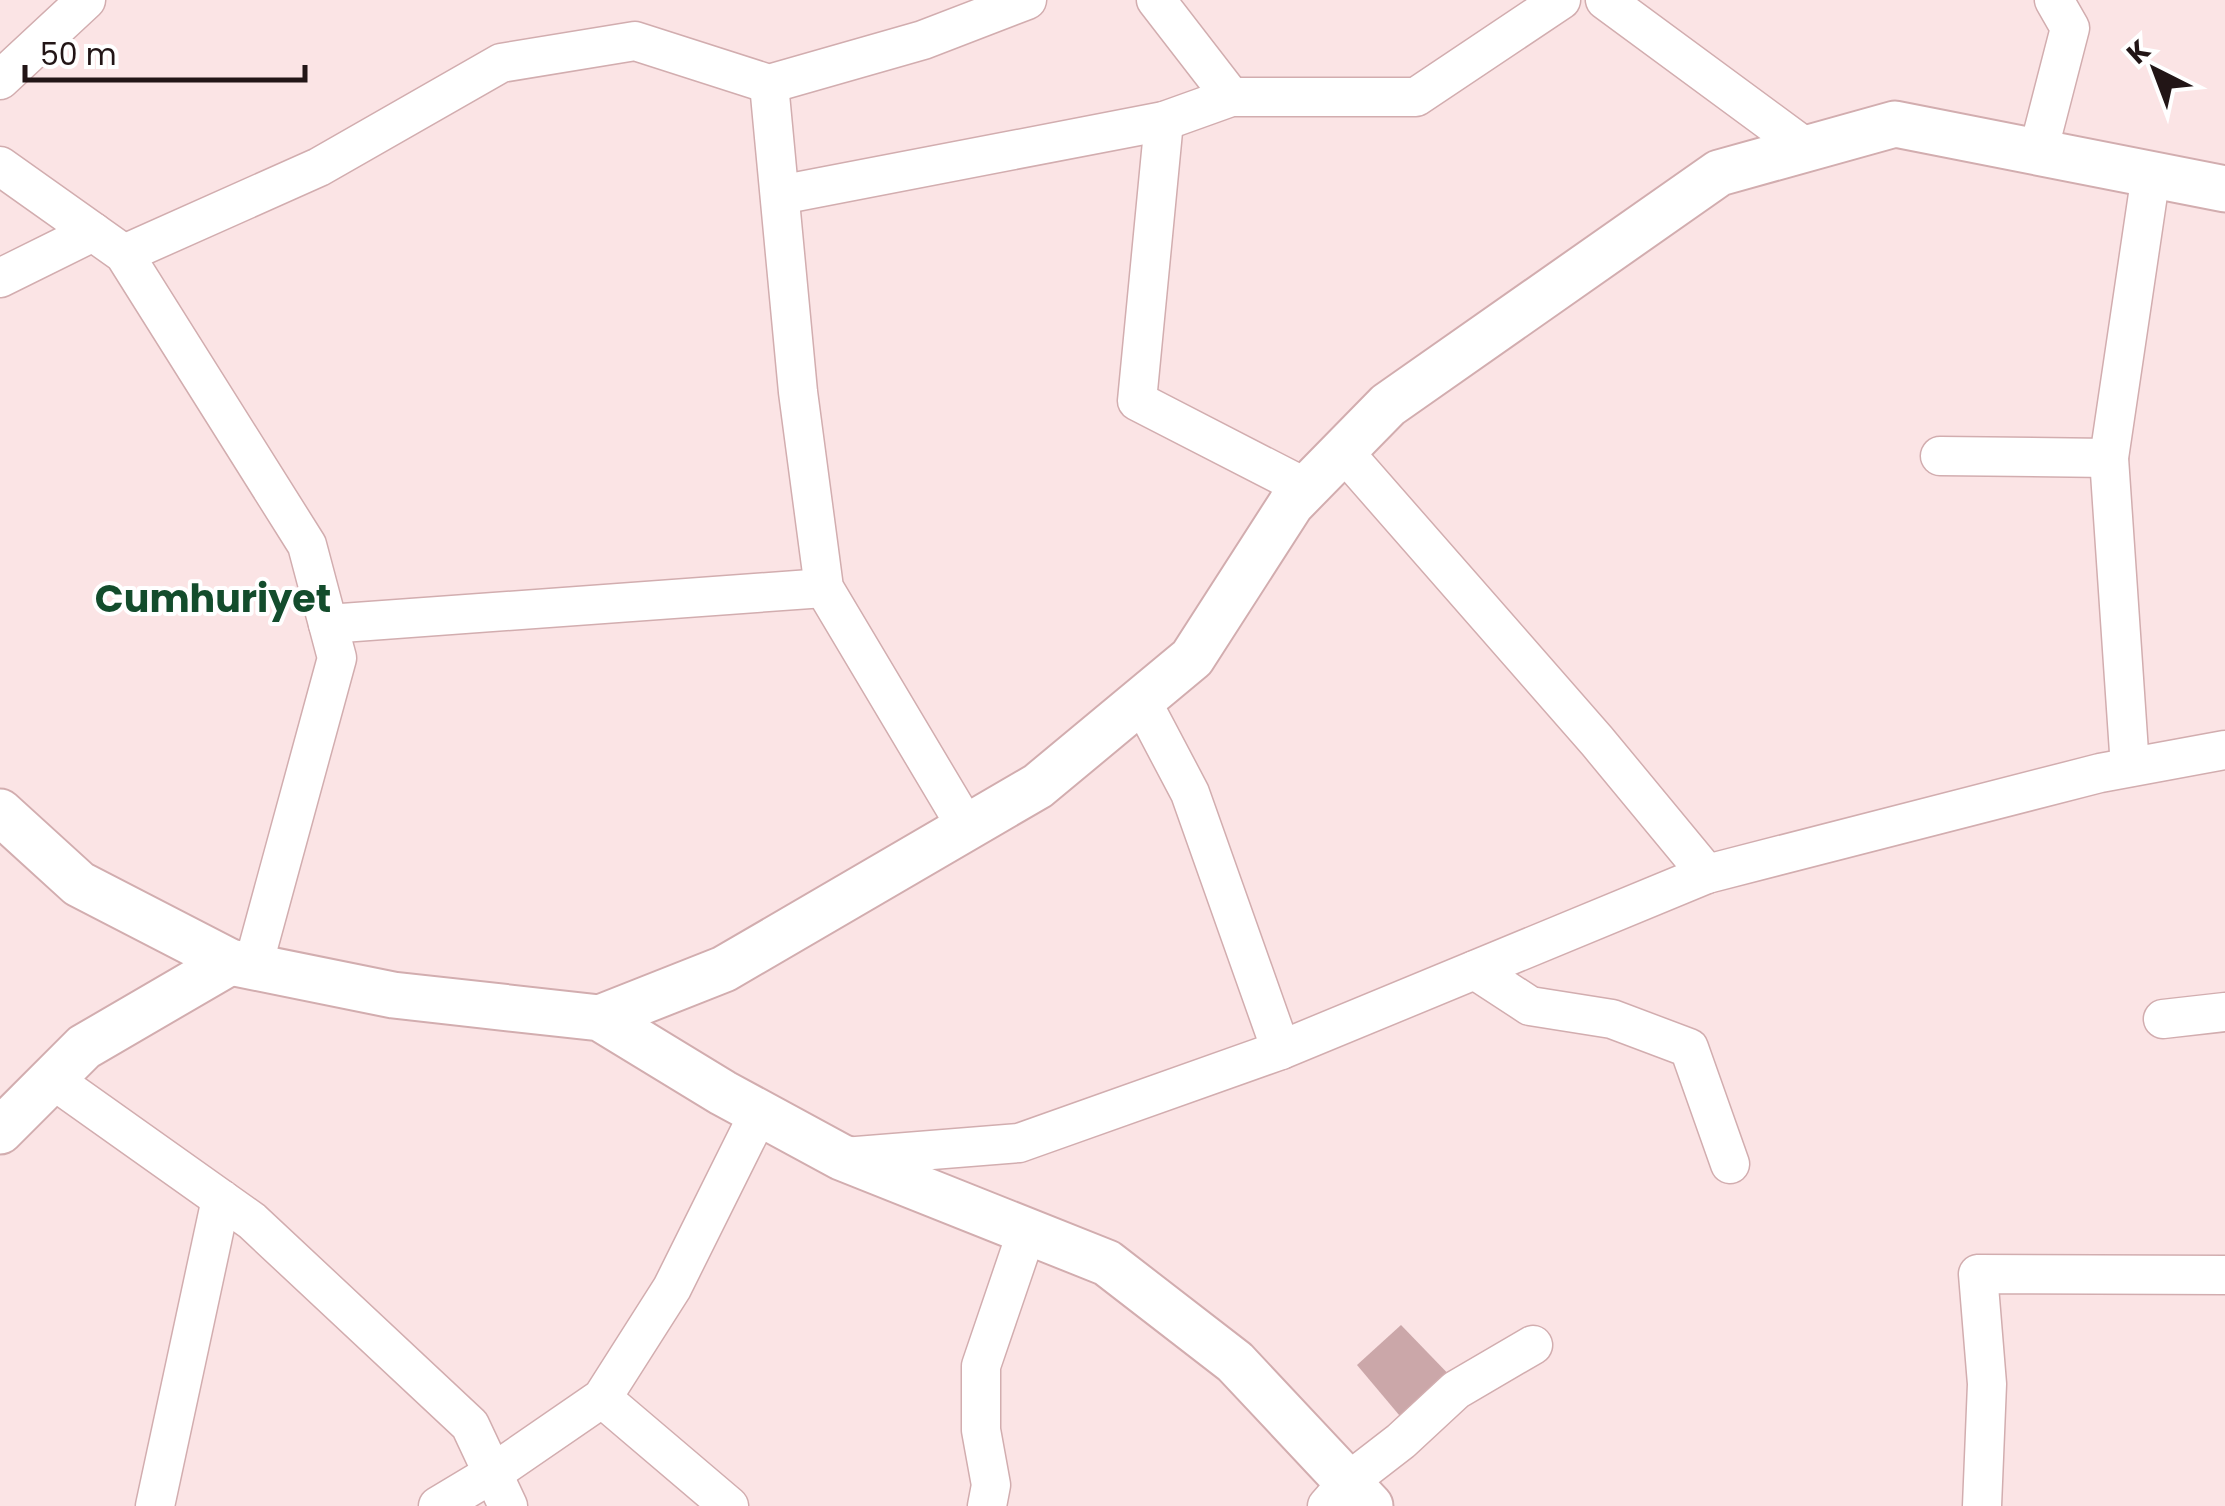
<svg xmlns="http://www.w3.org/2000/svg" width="2225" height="1506" font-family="Poppins,sans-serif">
<rect width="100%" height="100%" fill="#fbe4e5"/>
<path fill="#cba7a9" d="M1401,1325L1458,1384L1410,1428L1357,1365Z"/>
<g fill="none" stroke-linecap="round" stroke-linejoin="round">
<g stroke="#d2adaf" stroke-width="41">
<g id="minor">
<path d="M1156,0L1231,97"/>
<path d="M1605,0L1806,148"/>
<path d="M0,80L86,0"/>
<path d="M769,84L798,392L824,588L967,828"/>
<path d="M1164,121L1137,401L1306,488"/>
<path d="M2038,152L2070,28L2054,0"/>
<path d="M0,166L124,254L307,545L337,658L253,966"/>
<path d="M780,195L1164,121L1231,97H1416L1561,0"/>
<path d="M124,254L319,167L501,63L635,41L769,84L923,40L1027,0"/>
<path d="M0,278L93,232"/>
<path d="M1343,451L1597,741L1707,874"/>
<path d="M1940,456L2109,458"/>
<path d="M328,624L824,588"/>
<path d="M1141,700L1190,793L1281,1050"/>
<path d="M2130,767L2109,458L2151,174"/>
<path d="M1475,970L1530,1006L1612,1019L1689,1048L1730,1164"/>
<path d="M2163,1019L2225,1012"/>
<path d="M52,1079L252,1221L470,1425L508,1506"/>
<path d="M844,1157L1019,1143L1281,1050L1707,874L2100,773L2225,750"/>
<path d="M602,1398L729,1506"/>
<path d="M155,1506L221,1199"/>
<path d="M438,1506L493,1473L602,1398L672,1288L759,1113"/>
<path d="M987,1506L991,1485L981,1430V1366L1027,1231"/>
<path d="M1327,1506L1348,1482L1401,1441L1456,1390L1533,1345"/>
<path d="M1982,1506L1987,1384L1978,1274L2225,1275"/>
</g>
</g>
<g stroke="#d2adaf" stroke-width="49">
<g id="tertiary">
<path d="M0,812L79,884L230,962L393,995L600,1018L723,1093L841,1157L1107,1263L1235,1362L1370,1506"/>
<path d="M600,1018L724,969L1038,786L1192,658L1291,504L1388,405L1719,173L1895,124L2225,189"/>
<path d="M0,1131L84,1047L230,962"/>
</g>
</g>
<use href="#minor" stroke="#fff" stroke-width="38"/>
<use href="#tertiary" stroke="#fff" stroke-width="45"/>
</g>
<g text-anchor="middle" stroke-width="8" stroke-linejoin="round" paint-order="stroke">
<g font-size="38" font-weight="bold" fill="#134c2c" stroke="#fff">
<text x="213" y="612">Cumhuriyet</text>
</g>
</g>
<g transform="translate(2155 70) rotate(318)" stroke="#ffffff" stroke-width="8" paint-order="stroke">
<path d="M0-8L18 38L0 25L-18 38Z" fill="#221516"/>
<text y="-15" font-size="28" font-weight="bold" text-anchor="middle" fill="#221516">K</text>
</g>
<path d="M25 65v15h280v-15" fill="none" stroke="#221516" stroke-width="5"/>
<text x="40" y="65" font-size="30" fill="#221516" stroke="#ffffff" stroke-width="8" paint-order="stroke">50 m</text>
</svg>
